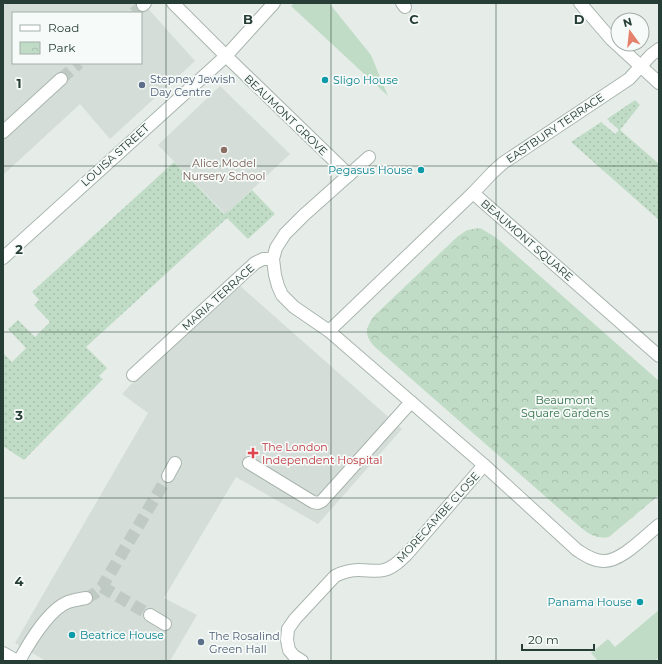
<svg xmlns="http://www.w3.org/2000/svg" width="662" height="664" font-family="Montserrat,sans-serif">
<defs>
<pattern id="park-crowns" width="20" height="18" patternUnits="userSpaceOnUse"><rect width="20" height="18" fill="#c1dcc6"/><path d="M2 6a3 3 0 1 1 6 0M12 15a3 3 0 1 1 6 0" fill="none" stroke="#a6beab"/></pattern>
<pattern id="garden-dots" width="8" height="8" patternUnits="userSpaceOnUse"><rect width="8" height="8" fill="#c1dcc6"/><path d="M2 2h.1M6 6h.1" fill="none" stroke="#a6beab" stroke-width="1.8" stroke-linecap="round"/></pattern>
</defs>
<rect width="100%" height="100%" fill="#e6ede9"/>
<g fill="#d4ddd8" fill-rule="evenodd">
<path d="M7,3H143L195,61L110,139L80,104L3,175V6ZM13,13H141V63H13Z"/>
<path d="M220,86L290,154L228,212L225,214L158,145Z"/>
<path d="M238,284L402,429L318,524L236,477L164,598L197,615L170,661H46L15,643L148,413L122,394L136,379Z"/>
</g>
<g fill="#c1dcc6">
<path d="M295,3H329L371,55L388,96L291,6Z"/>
<path d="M659,610V657L655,661H598L591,653L608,639L615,647Z"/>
</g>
<path fill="url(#park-crowns)" d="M480,228L492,235L499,240L659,381V495L609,537C597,539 590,535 580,527L375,347C364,335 365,329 374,316L457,237L467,230Z"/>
<g fill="url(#garden-dots)">
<path d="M635,100L640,105L620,130L659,164V220L571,142L601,122L615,134L619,130L607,119Z"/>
<path d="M174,162L224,214L228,211V212L252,190L275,214L248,239L227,218L86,347L107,368L99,376L103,379L24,460L3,446V353L12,362L26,348L8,329L18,320L35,337L50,322L34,305L39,300L32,292Z"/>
</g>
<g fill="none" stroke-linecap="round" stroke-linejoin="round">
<g stroke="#c0cac5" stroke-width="12" stroke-dasharray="12 6" stroke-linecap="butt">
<path d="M134,13L143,5"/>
<path d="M61,79L79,63"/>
<path d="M102,587L150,615"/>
<path d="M86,598L94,594L102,587L168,476"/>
</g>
<g stroke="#a9b5af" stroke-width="14">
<g id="minor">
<path d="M173,3L226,56L349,175"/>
<path d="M402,3L405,7"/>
<path d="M580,3L611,39L659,83"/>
<path d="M143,5L145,3"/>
<path d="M3,132L61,79"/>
<path d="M369,157L304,215L285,234L276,248L273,259L275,275L278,286L282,295L294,307L329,331L411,402L484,465L577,550C585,555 593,561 603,561C621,562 645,536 659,525"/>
<path d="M473,193L659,356"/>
<path d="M3,258L226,56L274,3"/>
<path d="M329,331L473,193L493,172L503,163L629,79L651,55L659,49"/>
<path d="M133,375L255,263L263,259H273"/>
<path d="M249,463L313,502L318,503L322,501L411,402"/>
<path d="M168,476L175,463"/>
<path d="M150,615L165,624"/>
<path d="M3,653L17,661"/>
<path d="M19,661C29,643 48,610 68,602C74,600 80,599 86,598"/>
<path d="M302,661L294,656L289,650L287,640L288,629L295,619L335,576C343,572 351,570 359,570C368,570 376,572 384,570C393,568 401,560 407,554L484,465"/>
</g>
</g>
<use href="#minor" stroke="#fff" stroke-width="12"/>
</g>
<path fill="none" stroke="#263e35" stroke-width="1" stroke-opacity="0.55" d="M166,3V661M331,3V661M496,3V661M3,166H659M3,332H659M3,498H659"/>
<g fill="#0f9aa8" stroke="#f6faf8" stroke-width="1.5">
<circle cx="325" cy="80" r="4"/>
<circle cx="421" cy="170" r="4"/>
<circle cx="640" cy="602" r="4"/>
<circle cx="72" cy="635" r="4"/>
</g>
<g fill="#5c6f8a" stroke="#f6faf8" stroke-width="1.5">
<circle cx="142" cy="85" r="4"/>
<circle cx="201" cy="642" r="4"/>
</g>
<circle fill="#8d6e63" stroke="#f6faf8" stroke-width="1.5" cx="224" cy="150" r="4"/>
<path fill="#e0444e" stroke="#f6faf8" stroke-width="1.5" d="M251 447h4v4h4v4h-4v4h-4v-4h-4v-4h4z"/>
<g text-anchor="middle" stroke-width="3.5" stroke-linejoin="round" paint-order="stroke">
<g font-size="11" fill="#4e5e75" stroke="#f6faf8" text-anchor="start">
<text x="150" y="83">Stepney Jewish<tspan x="150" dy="13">Day Centre</tspan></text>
<text x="209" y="640">The Rosalind<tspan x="209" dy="13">Green Hall</tspan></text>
</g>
<g font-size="11" fill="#0d838f" stroke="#f6faf8" text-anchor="start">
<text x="333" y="84">Sligo House</text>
<text x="413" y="174" text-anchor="end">Pegasus House</text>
<text x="632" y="606" text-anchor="end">Panama House</text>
<text x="80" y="639">Beatrice House</text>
</g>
<g font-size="11" fill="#263e35" stroke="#f6faf8">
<text transform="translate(286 115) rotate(44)" y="4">BEAUMONT GROVE</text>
<text transform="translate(555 128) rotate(-34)" y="4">EASTBURY TERRACE</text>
<text transform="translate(115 155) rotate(-42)" y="4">LOUISA STREET</text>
<text transform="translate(527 240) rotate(41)" y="4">BEAUMONT SQUARE</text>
<text transform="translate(218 297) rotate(-42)" y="4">MARIA TERRACE</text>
<text transform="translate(438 517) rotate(-48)" y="4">MORECAMBE CLOSE</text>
</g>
<g font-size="11" fill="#785e54" stroke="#f6faf8">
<text x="224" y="167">Alice Model<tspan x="224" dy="13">Nursery School</tspan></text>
</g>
<g font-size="11" fill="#347147" stroke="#f6faf8">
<text x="565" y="404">Beaumont<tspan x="565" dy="13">Square Gardens</tspan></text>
</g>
<g font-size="11" fill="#be3a42" stroke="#f6faf8" text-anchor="start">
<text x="262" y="451">The London<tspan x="262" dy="13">Independent Hospital</tspan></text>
</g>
</g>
<g font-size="13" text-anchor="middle" font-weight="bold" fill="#263e35" stroke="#f6faf8" stroke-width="3.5" stroke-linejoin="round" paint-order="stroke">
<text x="248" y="24">B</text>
<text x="414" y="24">C</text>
<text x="579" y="24">D</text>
<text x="19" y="88">1</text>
<text x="19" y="254">2</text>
<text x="19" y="420">3</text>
<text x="19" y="586">4</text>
</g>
<rect width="662" height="664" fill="none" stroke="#263e35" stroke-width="8"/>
<rect x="12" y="12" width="130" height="52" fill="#f6faf8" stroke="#a3afaa"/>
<rect x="20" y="25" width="20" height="6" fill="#ffffff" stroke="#a3afaa"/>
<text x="48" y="32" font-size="12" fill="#263e35">Road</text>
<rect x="20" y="42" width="20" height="12" fill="url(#park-crowns)" stroke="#a3afaa"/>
<text x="48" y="52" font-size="12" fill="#263e35">Park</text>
<g transform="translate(630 32) rotate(345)"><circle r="19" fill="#f6faf8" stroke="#a3afaa"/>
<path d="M0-3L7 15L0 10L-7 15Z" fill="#e5806c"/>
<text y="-6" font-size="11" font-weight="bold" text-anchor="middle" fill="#263e35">N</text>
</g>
<path d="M522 644v6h72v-6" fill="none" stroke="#263e35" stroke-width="2"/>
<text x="528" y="644" font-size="12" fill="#263e35" stroke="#f6faf8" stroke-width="3" paint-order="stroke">20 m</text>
</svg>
